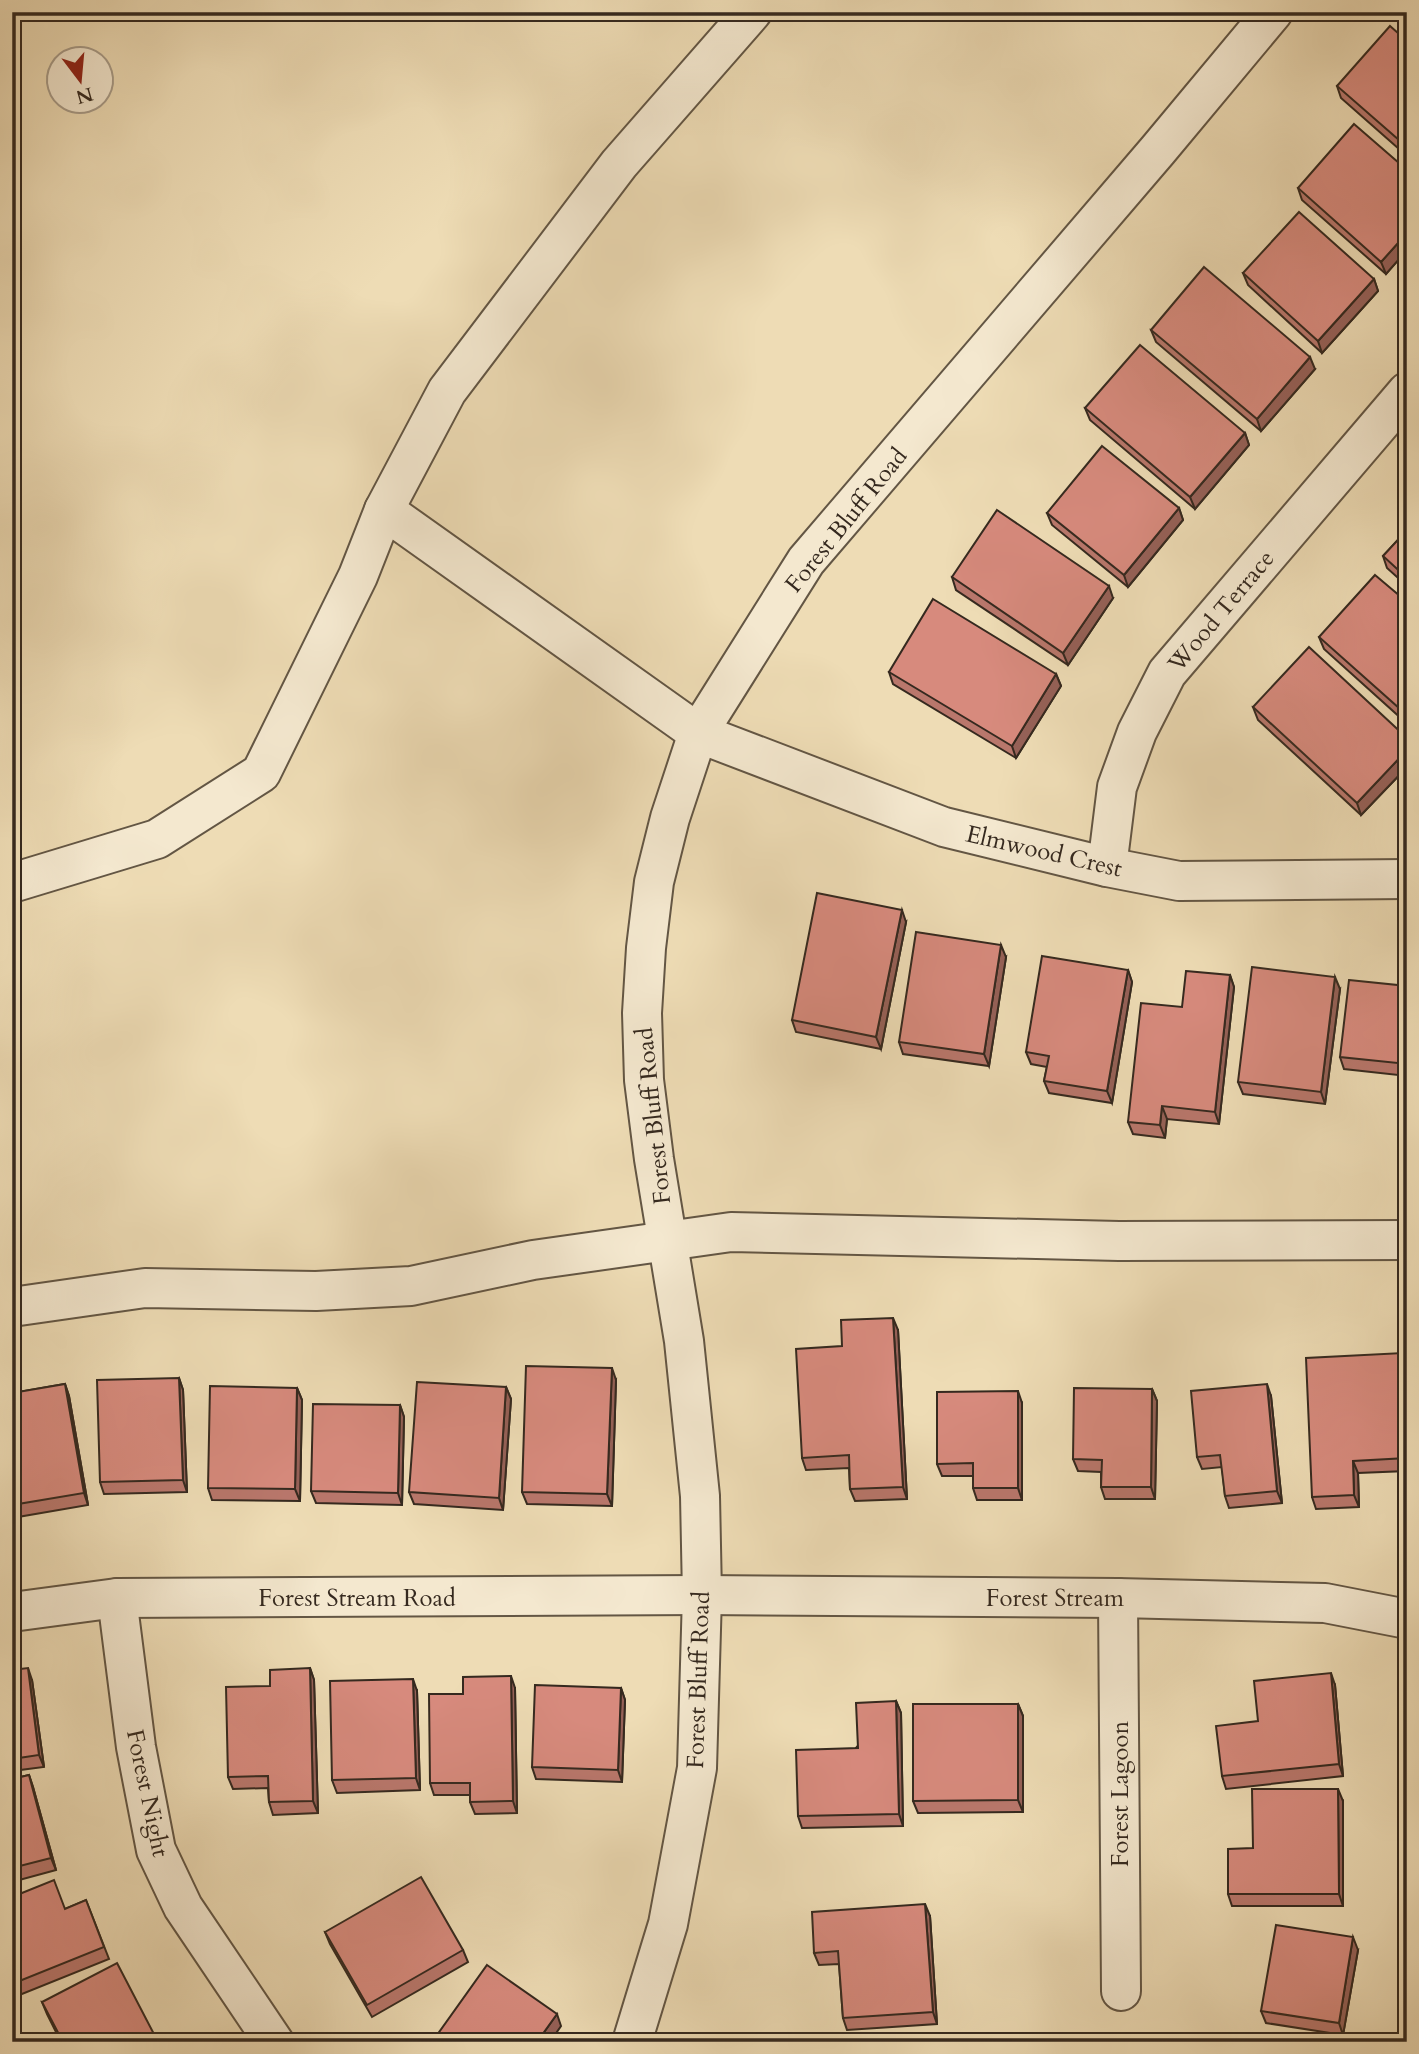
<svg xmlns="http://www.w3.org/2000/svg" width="1419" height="2054" font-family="Cardo,serif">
<rect width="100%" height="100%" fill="#eedcb5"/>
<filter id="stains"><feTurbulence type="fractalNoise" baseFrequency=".00286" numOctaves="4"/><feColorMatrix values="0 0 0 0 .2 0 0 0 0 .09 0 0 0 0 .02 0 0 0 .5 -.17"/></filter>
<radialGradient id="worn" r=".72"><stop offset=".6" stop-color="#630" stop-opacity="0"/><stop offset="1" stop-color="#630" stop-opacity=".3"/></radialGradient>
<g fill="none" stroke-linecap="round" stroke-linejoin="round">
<g stroke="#635644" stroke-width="42">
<g id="minor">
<path d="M384,510L698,733L944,827L1107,867L1179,881L1407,879"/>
<path d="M1107,867L1117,787L1137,732L1167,673L1407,392"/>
<path d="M12,883L157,839L261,773L358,576L384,510L447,391L619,164L752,12"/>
<path d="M12,1307L145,1288L316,1291L411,1286L533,1260L731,1232L1119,1241L1407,1240"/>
<path d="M117,1598L136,1747L156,1850L183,1907L274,2042"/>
<path d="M1118,1598L1121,1991"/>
<path d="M12,1612L117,1598L702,1595L1118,1598L1325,1603L1407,1619"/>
<path d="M632,2042L668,1924L697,1768L702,1595L700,1496L684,1341L654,1159L644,1080L642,1013L646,948L654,882L670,818L698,733L806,561L1158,150L1273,12"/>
</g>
</g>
<use href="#minor" stroke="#f4e8cf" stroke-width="38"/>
</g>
<g fill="#b9776c" stroke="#35291f" stroke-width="2">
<path d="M1407,41V156L1341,98L1337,86Z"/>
<path d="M1407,170V250L1386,274L1302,200L1298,188Z"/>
<path d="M1243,273L1374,279L1378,291L1322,353L1248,285Z"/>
<path d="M1151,330L1315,369L1261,431L1156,342Z"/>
<path d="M1085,408L1245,433L1249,445L1195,509L1090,420Z"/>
<path d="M1179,508L1183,520L1128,587L1052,525L1047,513Z"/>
<path d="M1407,530V586L1387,568L1383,556Z"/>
<path d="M952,577L1113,598L1068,665L956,590Z"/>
<path d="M1407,602V716L1403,720L1324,649L1319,637Z"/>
<path d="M889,672L1056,674L1061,686L1016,758L893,684Z"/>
<path d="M1253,707L1407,738V767L1361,815L1258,720Z"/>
<path d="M906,922L881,1049L796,1032L792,1020Z"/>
<path d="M1006,957L989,1066L903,1054L899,1042Z"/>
<path d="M1128,970L1132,982L1112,1103L1049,1093L1044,1081L1047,1067L1031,1064L1026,1052Z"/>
<path d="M1230,975L1234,987L1219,1124L1167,1119L1165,1138L1133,1134L1128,1122L1182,1007Z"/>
<path d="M1407,986V1076L1344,1069L1340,1057Z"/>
<path d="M1340,989L1325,1104L1243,1094L1238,1082Z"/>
<path d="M898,1330L907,1499L855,1501L850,1489L849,1468L806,1470L802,1458L842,1346Z"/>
<path d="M1403,1353L1407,1364V1471L1358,1473L1359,1507L1316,1509L1312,1497Z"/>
<path d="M179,1378L183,1390L187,1492L104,1494L100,1482Z"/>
<path d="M616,1380L612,1506L527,1504L522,1492Z"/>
<path d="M65,1384L69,1396L88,1505L12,1518V1393Z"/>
<path d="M506,1387L511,1399L503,1510L414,1504L409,1492Z"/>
<path d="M297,1388L302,1400L300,1501L212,1500L208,1488Z"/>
<path d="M1152,1389L1157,1401L1155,1499H1105L1101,1487V1472L1078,1471L1073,1459Z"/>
<path d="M1271,1396L1282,1503L1229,1508L1225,1496L1222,1467L1202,1469L1197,1457Z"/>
<path d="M1022,1403V1500H977L973,1488V1476H942L937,1464Z"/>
<path d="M400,1405L404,1417L402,1505L316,1503L311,1491Z"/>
<path d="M310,1668L314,1680L318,1813L273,1815L269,1802L268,1788L233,1789L228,1777L270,1686Z"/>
<path d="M12,1670L32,1680L44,1767L12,1771Z"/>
<path d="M1335,1685L1343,1776L1226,1789L1222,1776Z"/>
<path d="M515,1688L517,1813L475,1814L470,1802V1795H434L430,1783L463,1694Z"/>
<path d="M621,1688L625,1700L622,1782L536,1779L532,1767Z"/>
<path d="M417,1691L420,1790L337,1793L332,1780Z"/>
<path d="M896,1701L901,1713L903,1826L802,1828L798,1816Z"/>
<path d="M1018,1704L1023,1716V1812L918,1813L913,1801Z"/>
<path d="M29,1775L33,1787L56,1870L12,1882V1779Z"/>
<path d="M1343,1801V1906H1232L1228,1894Z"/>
<path d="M12,1897L65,1909L86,1900L109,1959L12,1998Z"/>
<path d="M930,1916L937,2024L847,2030L843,2018L839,1964L819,1965L814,1953Z"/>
<path d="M325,1932L463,1950L468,1962L372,2017L330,1944Z"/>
<path d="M1358,1950L1343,2035L1266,2023L1261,2011Z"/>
<path d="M42,2002L156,2038L158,2042H61L47,2014Z"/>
</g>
<g fill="#966158" stroke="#35291f" stroke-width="2">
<path d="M1407,233V250L1386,274L1381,262Z"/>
<path d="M1374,279L1378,291L1322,353L1318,341Z"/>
<path d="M1310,357L1315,369L1261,431L1257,419Z"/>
<path d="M1245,433L1249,445L1195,509L1190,497Z"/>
<path d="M1179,508L1183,520L1128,587L1124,575Z"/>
<path d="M1109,586L1113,598L1068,665L1063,653Z"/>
<path d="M1056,674L1061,686L1016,758L1012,746Z"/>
<path d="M1407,699V716L1403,720L1399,708Z"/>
<path d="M1407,750V767L1361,815L1357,803Z"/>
<path d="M902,910L906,922L881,1049L876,1037Z"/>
<path d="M1001,945L1006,957L989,1066L984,1054Z"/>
<path d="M1128,970L1132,982L1112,1103L1107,1091Z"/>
<path d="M1230,975L1234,987L1219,1124L1215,1112Z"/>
<path d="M1335,977L1340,989L1325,1104L1321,1092Z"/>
<path d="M1162,1106L1167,1119L1165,1138L1160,1125Z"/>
<path d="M893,1318L898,1330L907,1499L903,1487Z"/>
<path d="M1403,1353L1407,1364V1446Z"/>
<path d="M612,1368L616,1380L612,1506L607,1494Z"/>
<path d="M179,1378L183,1390L187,1492L183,1480Z"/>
<path d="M65,1384L69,1396L88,1505L84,1493Z"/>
<path d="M1267,1384L1271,1396L1282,1503L1277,1491Z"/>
<path d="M506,1387L511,1399L503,1510L499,1498Z"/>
<path d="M297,1388L302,1400L300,1501L295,1489Z"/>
<path d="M1152,1389L1157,1401L1155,1499L1151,1487Z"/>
<path d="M1018,1391L1022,1403V1500L1018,1488Z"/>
<path d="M400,1405L404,1417L402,1505L398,1493Z"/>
<path d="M1353,1461L1358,1473L1359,1507L1354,1495Z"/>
<path d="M28,1668L32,1680L44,1767L39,1755Z"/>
<path d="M310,1668L314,1680L318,1813L313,1801Z"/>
<path d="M1331,1673L1335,1685L1343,1776L1339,1764Z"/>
<path d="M511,1676L515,1688L517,1813L513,1801Z"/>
<path d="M413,1679L417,1691L420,1790L416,1778Z"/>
<path d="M621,1688L625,1700L622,1782L618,1770Z"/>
<path d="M896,1701L901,1713L903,1826L899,1814Z"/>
<path d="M1018,1704L1023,1716V1812L1018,1800Z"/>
<path d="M29,1775L33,1787L56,1870L51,1858Z"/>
<path d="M1338,1789L1343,1801V1906L1339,1894Z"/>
<path d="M925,1904L930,1916L937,2024L933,2012Z"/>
<path d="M1353,1937L1358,1950L1343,2035L1339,2023Z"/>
<path d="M557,2014L561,2026L550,2042H537Z"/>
</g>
<g fill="#d78a7d" stroke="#35291f" stroke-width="2">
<path d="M1390,26L1407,41V147L1337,86Z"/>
<path d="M1354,124L1407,170V233L1381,262L1298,188Z"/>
<path d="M1299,212L1374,279L1318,341L1243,273Z"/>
<path d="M1204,267L1310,357L1257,419L1151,330Z"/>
<path d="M1140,345L1245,433L1190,497L1085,408Z"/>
<path d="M1102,446L1179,508L1124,575L1047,513Z"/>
<path d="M997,510L1109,586L1063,653L952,577Z"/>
<path d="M1407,530V578L1383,556Z"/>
<path d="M1375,575L1407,602V699L1399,708L1319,637Z"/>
<path d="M933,599L1056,674L1012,746L889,672Z"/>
<path d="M1309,647L1407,738V750L1357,803L1253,707Z"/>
<path d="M817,893L902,910L876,1037L792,1020Z"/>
<path d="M916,932L1001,945L984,1054L899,1042Z"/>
<path d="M1042,956L1128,970L1107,1091L1044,1081L1049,1056L1026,1052Z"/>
<path d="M1252,967L1335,977L1321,1092L1238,1082Z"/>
<path d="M1186,971L1230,975L1215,1112L1162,1106L1160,1125L1128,1122L1141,1003L1182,1007Z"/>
<path d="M1349,980L1407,986V1064L1340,1057Z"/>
<path d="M893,1318L903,1487L850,1489L849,1455L802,1458L796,1349L842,1346L841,1320Z"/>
<path d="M1403,1353L1407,1458L1353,1461L1354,1495L1312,1497L1306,1358Z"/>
<path d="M526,1366L612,1368L607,1494L522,1492Z"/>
<path d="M179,1378L183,1480L100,1482L97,1380Z"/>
<path d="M417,1382L506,1387L499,1498L409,1492Z"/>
<path d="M65,1384L84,1493L12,1505V1393Z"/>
<path d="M1267,1384L1277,1491L1225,1496L1220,1455L1197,1457L1191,1391Z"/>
<path d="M210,1386L297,1388L295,1489L208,1488Z"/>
<path d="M1074,1388L1152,1389L1151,1487H1101L1102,1460L1073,1459Z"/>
<path d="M1018,1391V1488H973V1463L937,1464V1392Z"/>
<path d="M313,1404L400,1405L398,1493L311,1491Z"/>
<path d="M28,1668L39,1755L12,1759V1670Z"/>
<path d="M310,1668L313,1801L269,1802L268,1776L228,1777L226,1687L270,1686V1670Z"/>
<path d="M1331,1673L1339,1764L1222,1776L1216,1726L1258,1721L1254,1681Z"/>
<path d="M511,1676L513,1801L470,1802V1783H430L429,1694H463V1677Z"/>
<path d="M413,1679L416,1778L332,1780L330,1681Z"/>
<path d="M535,1685L621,1688L618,1770L532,1767Z"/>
<path d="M896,1701L899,1814L798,1816L796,1750L858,1748L856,1703Z"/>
<path d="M913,1704H1018V1800L913,1801Z"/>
<path d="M29,1775L51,1858L12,1868V1779Z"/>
<path d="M1252,1789H1338L1339,1894H1228V1849L1253,1848Z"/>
<path d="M421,1877L463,1950L367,2005L325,1932Z"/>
<path d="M54,1880L65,1909L86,1900L104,1947L12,1984V1897Z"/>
<path d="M925,1904L933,2012L843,2018L838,1951L814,1953L812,1912Z"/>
<path d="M1276,1925L1353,1937L1339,2023L1261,2011Z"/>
<path d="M117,1963L156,2038L149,2042H63L42,2002Z"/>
<path d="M487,1965L557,2014L537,2042H432Z"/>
</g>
<g text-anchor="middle" stroke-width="5" stroke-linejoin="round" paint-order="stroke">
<g font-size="24" fill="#35291f" stroke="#f4e8cf">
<text transform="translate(846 520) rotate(-51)" y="8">Forest Bluff Road</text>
<text transform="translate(1221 611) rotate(-50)" y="8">Wood Terrace</text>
<text transform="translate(1044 851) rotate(13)" y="8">Elmwood Crest</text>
<text transform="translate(653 1116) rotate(-96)" y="8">Forest Bluff Road</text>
<text x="357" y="1606">Forest Stream Road</text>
<text x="1055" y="1606">Forest Stream</text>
<text transform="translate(698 1680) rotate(-88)" y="8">Forest Bluff Road</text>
<text transform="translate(148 1793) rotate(78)" y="8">Forest Night</text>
<text transform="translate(1120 1794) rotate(-90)" y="8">Forest Lagoon</text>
</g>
</g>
<rect width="1419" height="2054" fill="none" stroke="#eedcb5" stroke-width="42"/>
<rect x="14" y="14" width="1391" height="2026" fill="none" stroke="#35291f" stroke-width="3.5"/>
<rect x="21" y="21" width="1377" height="2012" fill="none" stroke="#35291f" stroke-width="2"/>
<g transform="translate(80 80) rotate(164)"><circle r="33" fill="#f4e8cf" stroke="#a89c89" stroke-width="2"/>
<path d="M0-5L12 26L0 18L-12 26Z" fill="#8f2418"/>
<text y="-10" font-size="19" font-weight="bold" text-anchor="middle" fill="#35291f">N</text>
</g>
<rect width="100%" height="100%" filter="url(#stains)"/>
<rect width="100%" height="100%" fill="url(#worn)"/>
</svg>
